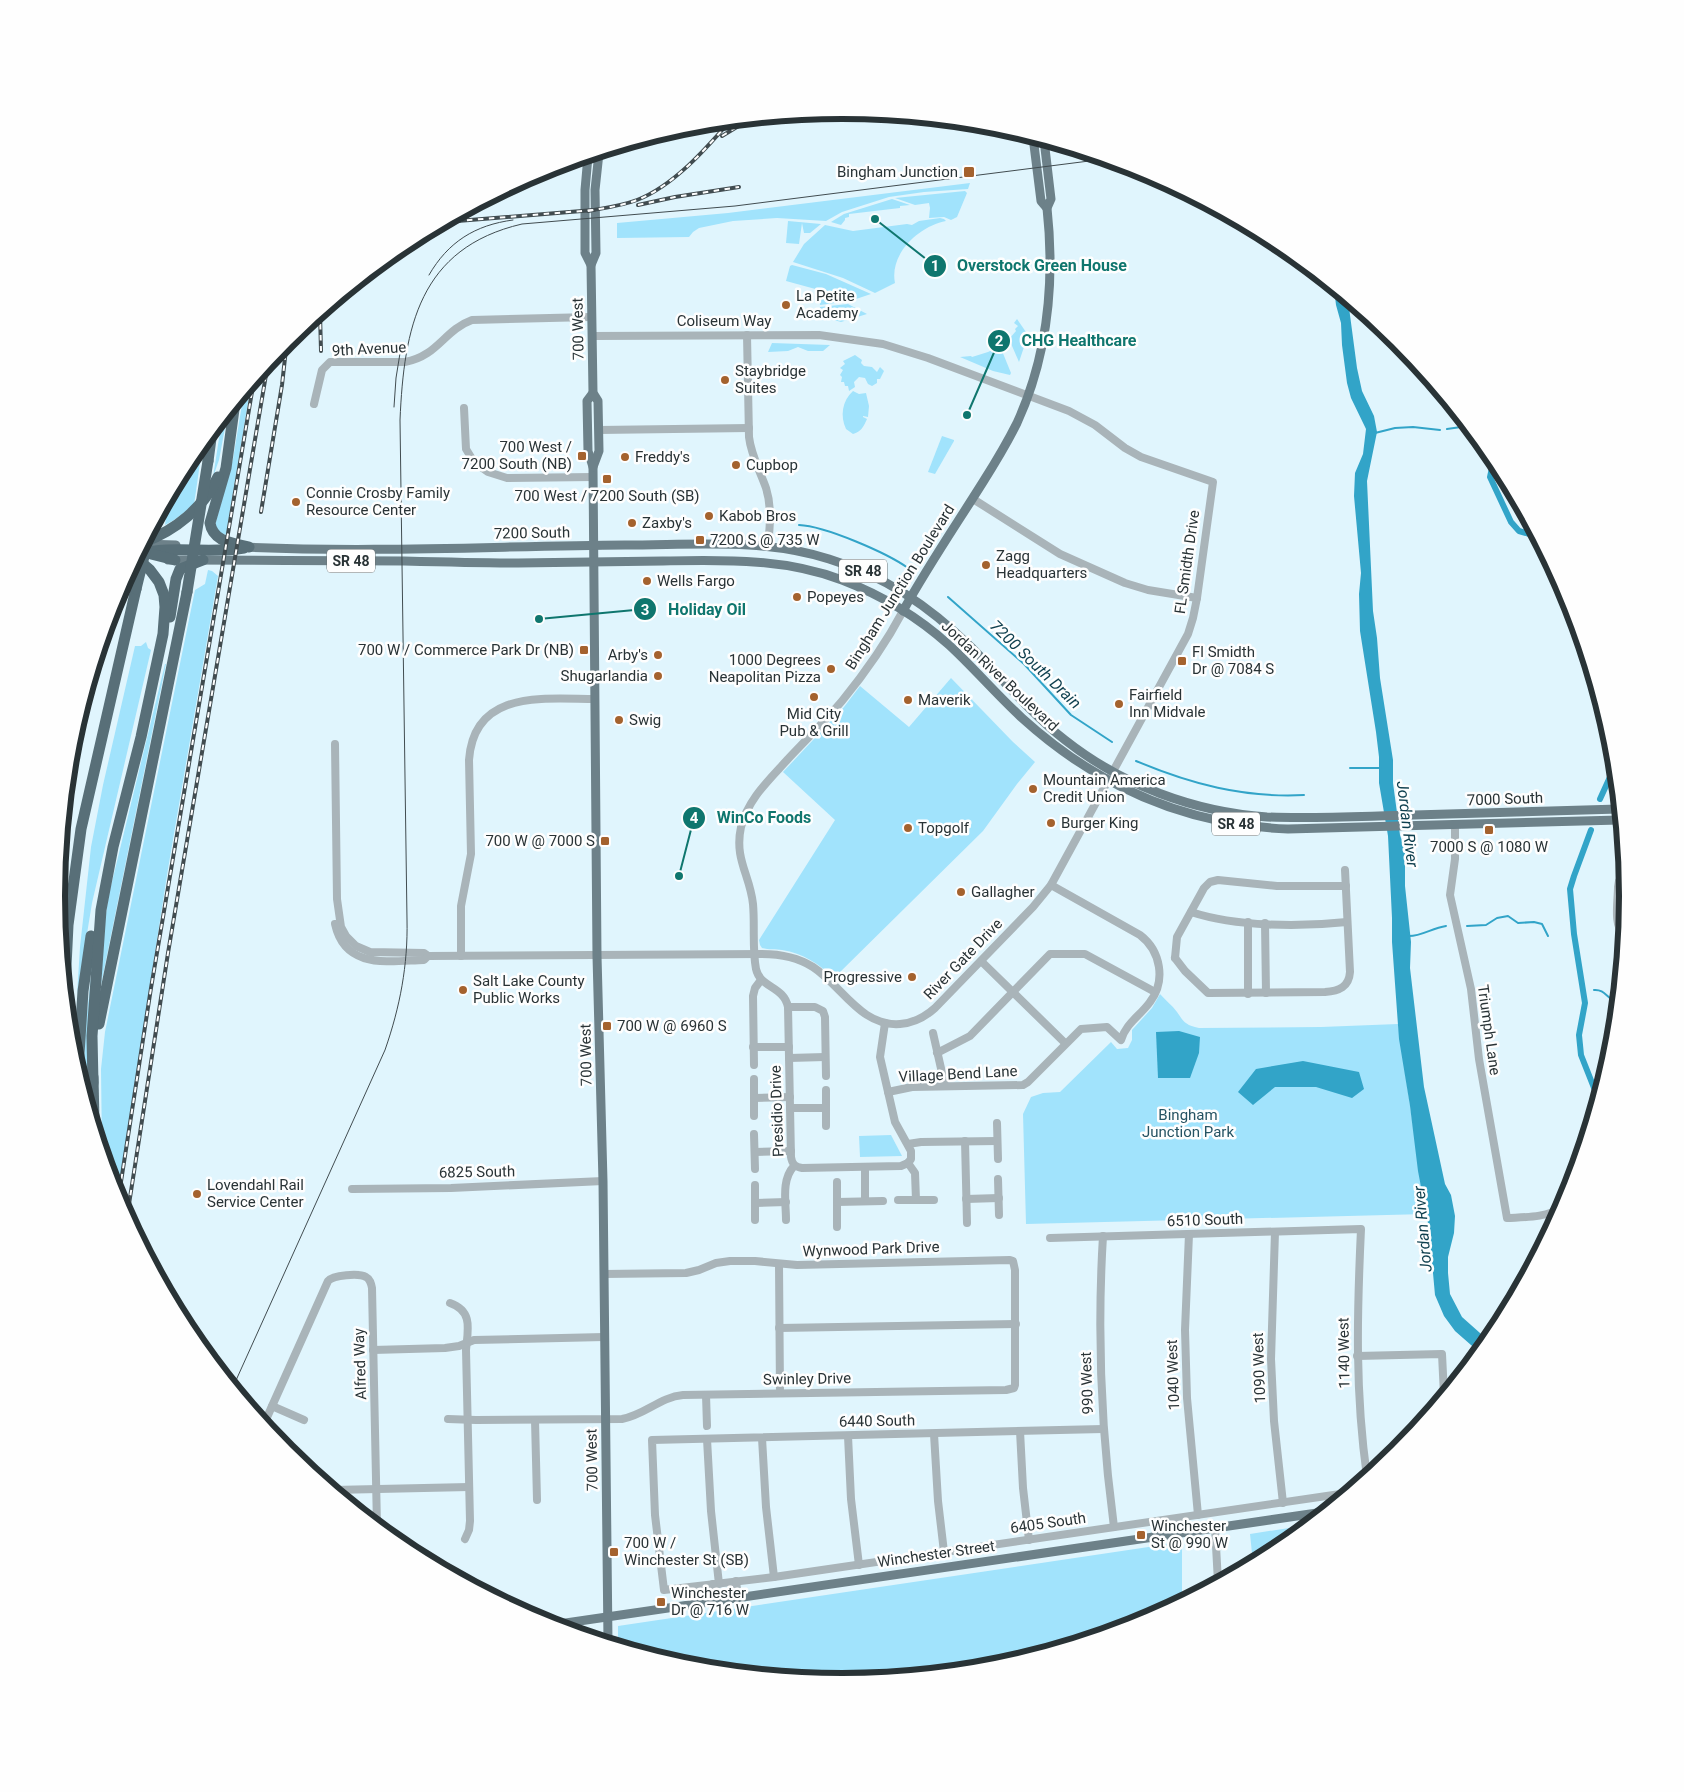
<svg xmlns="http://www.w3.org/2000/svg" width="1684" height="1792" font-family="Roboto,sans-serif">
<rect width="100%" height="100%" fill="#e0f5fd"/>
<g fill="#a1e3fc">
<path d="M970,183L968,189L924,192L889,197L842,212L826,221L777,218L733,221L699,228L693,232L689,237L617,238V223L728,213Z"/>
<path d="M965,191L967,193L957,217L951,220L944,217L929,218L930,208L929,203L915,205L895,198Z"/>
<path d="M892,199L910,205L900,206V208L849,214V217L845,218V220L841,225L831,222L844,214Z"/>
<path d="M940,218L944,219L946,221C919,226 889,254 895,283L875,293L843,278L793,262L804,244L825,225L853,231L907,224L912,225L919,221Z"/>
<path d="M788,221L821,224L810,233H804L802,223L799,244L786,243Z"/>
<path d="M792,265L826,274L871,294L850,301L820,305L819,290L786,281L790,266Z"/>
<path d="M848,304L867,314L841,322L820,316V307Z"/>
<path d="M1017,319L1028,335L1019,362L1009,339L1016,331L1015,329L1018,326L1014,323Z"/>
<path d="M772,343L830,345L823,351H808L798,347L788,351L768,352Z"/>
<path d="M1000,346L1011,373L1010,375L993,371L960,357L971,356L972,357L988,352Z"/>
<path d="M855,355L862,360L861,363L864,366L872,367L877,372L880,367L884,371L880,379H877V383L872,386L868,384L865,378L859,377L854,382L855,387L849,391L848,386H845L844,382H841L842,377L840,375L843,370L840,368L845,364L843,361Z"/>
<path d="M251,384L226,535L219,533L215,525L233,459L244,392Z"/>
<path d="M853,391L859,394L866,393L869,406L868,417L863,416V417L867,419C864,426 861,432 853,434L846,429C840,416 842,401 853,391Z"/>
<path d="M228,412L219,460L213,477L222,419Z"/>
<path d="M942,436L954,440V441L935,474L928,472Z"/>
<path d="M203,442L194,505L174,520L165,525C169,490 181,468 203,442Z"/>
<path d="M208,570L212,571L218,576L168,869L117,1198L102,1150L101,1069L105,1032L195,590L205,584Z"/>
<path d="M146,642L148,648L151,650L92,903L77,995L80,947L91,847L103,785L135,646H141Z"/>
<path d="M165,664H166L101,985L103,932L109,894Z"/>
<path d="M951,678L1013,742L1035,762L1017,784L983,831L834,978C819,964 803,953 782,950C776,949 769,950 762,948L760,945L759,940L835,820L783,772L844,707L860,686L909,727Z"/>
<path d="M94,951L89,1106L84,1090L85,1030Z"/>
<path d="M1160,994C1165,1000 1172,1005 1177,1012C1184,1022 1185,1025 1199,1028L1321,1027L1398,1024L1426,1214L1026,1224L1023,1114L1031,1097L1043,1093L1060,1092L1111,1042L1117,1049L1128,1048L1132,1040V1030L1152,1008Z"/>
<path d="M891,1135L902,1156L860,1157L859,1136Z"/>
<path d="M1308,1525L1278,1549L1253,1563L1250,1534Z"/>
<path d="M1182,1542V1601L1142,1622L995,1667L842,1682L688,1667L618,1645V1626Z"/>
</g>
<g fill="#32a4c8">
<path d="M1334,288L1348,300L1357,368L1362,391L1374,416L1377,432L1367,481L1373,611L1377,638L1380,678L1393,760V783L1400,835L1405,850V886L1411,942L1410,968L1424,1087L1445,1184L1451,1195L1455,1216L1454,1233L1448,1257V1273L1450,1294L1462,1317L1489,1341L1479,1352L1455,1331L1444,1316L1435,1295L1429,1229L1418,1171L1410,1106L1399,1039L1392,942V918L1388,836L1379,783V757L1376,732L1360,631L1359,594L1361,573L1354,496L1355,473L1363,454L1366,429L1351,398L1347,383L1342,345L1341,323L1336,305Z"/>
<path d="M1179,1031L1200,1037L1199,1053L1190,1078H1158L1156,1032Z"/>
<path d="M1303,1061L1359,1072L1364,1089L1352,1098L1316,1087H1275L1253,1105L1238,1092L1256,1069Z"/>
</g>
<g fill="none" stroke-linecap="round" stroke-linejoin="round">
<g stroke="#32a4c8" stroke-width="2">
<path d="M1447,429L1461,427C1466,431 1468,438 1477,437"/>
<path d="M1375,433L1395,428L1413,427L1440,430"/>
<path d="M799,525C825,526 887,553 908,568"/>
<path d="M948,597L1024,664L1071,715L1112,742"/>
<path d="M1136,761C1191,784 1243,798 1304,795"/>
<path d="M1350,768H1381"/>
<path d="M1467,926L1486,925L1497,918L1508,916L1518,923L1534,922L1542,924L1548,936"/>
<path d="M1409,936C1422,936 1432,928 1446,926"/>
<path d="M1594,990C1605,989 1607,999 1617,1002"/>
</g>
<g stroke="#32a4c8" stroke-width="6">
<path d="M1494,458L1490,477L1511,522L1519,531L1536,536"/>
<path d="M1600,799L1615,766"/>
<path d="M1591,830L1574,876L1570,889L1574,934L1585,1003L1579,1035L1581,1055L1598,1098"/>
</g>
<g stroke="#a9b4b9" stroke-width="8">
<path d="M540,171L552,170L563,163"/>
<path d="M747,335L749,437C751,455 760,471 766,488C772,507 770,526 768,546"/>
<path d="M314,404L322,370L330,362H405C438,356 444,330 472,320L591,317"/>
<path d="M464,408L466,449L474,462L488,472L507,478L593,477"/>
<path d="M599,430L749,428"/>
<path d="M973,499L1060,554L1125,583L1148,590L1197,598"/>
<path d="M903,611C886,643 865,673 842,701C825,721 806,740 788,759C769,780 748,799 741,827C734,859 750,875 753,904C755,926 752,948 756,969C760,988 784,986 788,1007L791,1157C792,1164 795,1167 802,1168L901,1166L908,1163"/>
<path d="M335,744L337,899L341,927L346,936L356,946L370,952L424,953L428,956L762,954C780,954 797,957 813,967C842,986 861,1027 900,1024C914,1023 925,1017 935,1008L1033,907L1051,885L1188,634L1193,618L1197,598L1213,482L1141,457L1125,448L1095,425L1069,411L928,358L883,344L819,335L592,336"/>
<path d="M1455,825V859L1450,895L1471,989L1479,1059L1507,1218C1525,1217 1546,1218 1562,1207"/>
<path d="M1191,912C1237,927 1300,927 1347,922"/>
<path d="M1248,922V994"/>
<path d="M1265,923L1266,993"/>
<path d="M335,924C345,970 389,961 424,960L428,956"/>
<path d="M1624,935C1613,926 1618,901 1618,887L1619,881L1626,875"/>
<path d="M461,956V906L471,854L469,760C474,689 544,699 595,699"/>
<path d="M1175,958L1185,971L1208,993L1325,992C1339,991 1349,987 1350,972L1345,870"/>
<path d="M1175,958L1177,937L1204,888L1210,882L1218,880L1277,886H1346"/>
<path d="M981,961L1065,1043"/>
<path d="M788,1007H815L823,1011L825,1017L826,1076"/>
<path d="M885,1023L880,1057L895,1122L911,1151V1159L908,1163"/>
<path d="M933,1033L945,1086"/>
<path d="M753,1047H789"/>
<path d="M937,1053L970,1036L1050,954H1085L1155,992"/>
<path d="M789,1058L825,1057"/>
<path d="M754,1065L753,996L755,988L761,980"/>
<path d="M754,1079V1116"/>
<path d="M826,1090V1126"/>
<path d="M888,1092L912,1087L1023,1085L1028,1082L1081,1029L1107,1027L1121,1040C1126,1023 1140,1016 1150,1002C1166,981 1161,951 1140,935L1051,885"/>
<path d="M754,1098L790,1097"/>
<path d="M790,1108H826"/>
<path d="M997,1123L998,1159"/>
<path d="M754,1134L755,1169"/>
<path d="M965,1141L967,1223"/>
<path d="M908,1144L921,1142L997,1141"/>
<path d="M755,1152L791,1151"/>
<path d="M908,1163L915,1173L916,1200"/>
<path d="M865,1167V1201"/>
<path d="M998,1179L999,1215"/>
<path d="M837,1182V1227"/>
<path d="M755,1185V1220"/>
<path d="M352,1189L451,1188L603,1181"/>
<path d="M966,1199L999,1198"/>
<path d="M898,1200H934"/>
<path d="M837,1202L883,1201"/>
<path d="M755,1203L786,1202"/>
<path d="M786,1220C786,1202 781,1180 794,1166"/>
<path d="M1275,1232L1271,1359L1274,1421L1283,1503"/>
<path d="M1189,1234L1185,1330L1187,1398L1198,1515"/>
<path d="M1103,1236C1097,1334 1101,1430 1114,1527"/>
<path d="M1050,1238L1361,1229C1357,1314 1355,1392 1367,1477"/>
<path d="M779,1264L780,1393"/>
<path d="M450,1303C473,1311 468,1329 466,1350L470,1521L469,1530L465,1539"/>
<path d="M779,1328L1016,1324"/>
<path d="M373,1350L445,1348L459,1346L474,1340L604,1337"/>
<path d="M1357,1356L1442,1354L1444,1395"/>
<path d="M706,1395L707,1426"/>
<path d="M272,1406L304,1420"/>
<path d="M448,1419L476,1420L622,1419C645,1415 660,1397 683,1395L1006,1390L1014,1388L1015,1385V1270L1013,1261L1010,1260L797,1265L755,1261H730L716,1263L699,1270L686,1273L604,1274"/>
<path d="M535,1420L537,1500"/>
<path d="M264,1424L328,1281C333,1275 359,1273 366,1277C370,1279 371,1283 372,1288L377,1526"/>
<path d="M1103,1429L652,1440L655,1515L664,1590L774,1577L1347,1493"/>
<path d="M1020,1431L1023,1488L1029,1540"/>
<path d="M934,1434L938,1501L944,1552"/>
<path d="M848,1436L851,1499L859,1565"/>
<path d="M762,1438L766,1507L774,1577"/>
<path d="M707,1439L711,1511L719,1584"/>
<path d="M333,1490L469,1487"/>
<path d="M1215,1528L1218,1582"/>
<path d="M736,1581L738,1597"/>
<path d="M713,1584L716,1601"/>
</g>
<g stroke="#6d8189" stroke-width="9">
<path d="M1033,137L1041,201L1047,208"/>
<path d="M588,156L585,190V253L591,265"/>
<path d="M593,393L587,401L588,451L593,467L597,956L603,1181L608,1642"/>
<path d="M593,467L599,451L598,401L593,393L591,265L596,253L595,190L599,153"/>
<path d="M143,544L176,545"/>
<path d="M244,547C371,553 498,546 625,545C694,545 763,538 829,559C885,576 929,606 971,647C1002,678 1029,712 1065,740C1122,785 1194,812 1267,817C1316,819 1365,816 1414,815C1482,813 1551,811 1619,809"/>
<path d="M168,560C247,561 325,560 404,561C442,562 480,563 518,563C566,562 615,562 663,561C724,560 784,558 842,580C881,595 918,617 949,645C974,668 997,695 1022,718C1098,787 1185,825 1288,829L1620,820"/>
<path d="M903,611C928,566 956,525 983,482C995,463 1007,443 1017,423C1048,355 1055,282 1047,208L1051,199L1044,140"/>
<path d="M552,1625L1324,1512"/>
</g>
<g stroke="#586f78" stroke-width="11">
<path d="M235,402L226,468L210,523C213,542 233,543 249,547"/>
<path d="M208,461L212,431"/>
<path d="M144,542C176,530 203,508 218,477"/>
<path d="M138,554C173,545 209,554 244,548"/>
<path d="M151,554L175,560"/>
<path d="M170,617L176,579L180,569L203,560"/>
<path d="M69,767L86,693"/>
<path d="M65,987L68,925L81,829L136,589"/>
<path d="M99,1024L187,592"/>
<path d="M78,1070L83,991L91,936"/>
<path d="M93,1077L94,1122"/>
<path d="M93,1083L92,1036L101,910L113,847L141,737L163,634L165,607L164,595L159,582L150,570L136,558"/>
</g>
<g stroke="#414c50" stroke-width="1">
<path d="M429,275C448,242 475,225 513,220"/>
<path d="M394,407L396,378L401,347"/>
<path d="M233,1387L385,1050C400,1007 408,965 407,920L400,420C404,328 419,248 522,224L735,206L1105,159"/>
</g>
<g stroke="#414c50" stroke-width="4">
<g id="rail">
<path d="M722,136L750,119"/>
<path d="M638,205L675,197L739,187"/>
<path d="M588,211C604,208 621,206 637,200C673,186 705,150 730,121"/>
<path d="M445,222L594,210"/>
<path d="M320,313L321,351"/>
<path d="M278,352V350"/>
<path d="M261,512L282,385L287,340"/>
<path d="M118,1201L151,988L254,380"/>
<path d="M127,1217L168,953L268,363"/>
</g>
</g>
<use href="#rail" stroke="#fefefe" stroke-width="2" stroke-dasharray="5.5" stroke-linecap="butt"/>
<g stroke="#586f78" stroke-width="11">
<path d="M136,589L150,532"/>
<path d="M187,592L208,461"/>
</g>
</g>
<g fill="#a4622e" stroke="#fefefe" stroke-width="2">
<rect x="963" y="166" width="12" height="12" rx="2.5"/>
<circle cx="786" cy="305" r="5"/>
<circle cx="725" cy="380" r="5"/>
<rect x="577" y="451" width="10" height="10" rx="2.5"/>
<circle cx="625" cy="457" r="5"/>
<circle cx="736" cy="465" r="5"/>
<rect x="602" y="474" width="10" height="10" rx="2.5"/>
<circle cx="296" cy="502" r="5"/>
<circle cx="709" cy="516" r="5"/>
<circle cx="632" cy="523" r="5"/>
<rect x="695" y="535" width="10" height="10" rx="2.5"/>
<circle cx="986" cy="565" r="5"/>
<circle cx="647" cy="581" r="5"/>
<circle cx="797" cy="597" r="5"/>
<rect x="579" y="645" width="10" height="10" rx="2.5"/>
<circle cx="658" cy="655" r="5"/>
<rect x="1177" y="656" width="10" height="10" rx="2.5"/>
<circle cx="831" cy="669" r="5"/>
<circle cx="658" cy="676" r="5"/>
<circle cx="814" cy="697" r="5"/>
<circle cx="908" cy="700" r="5"/>
<circle cx="1119" cy="704" r="5"/>
<circle cx="619" cy="720" r="5"/>
<circle cx="1033" cy="789" r="5"/>
<circle cx="1051" cy="823" r="5"/>
<circle cx="908" cy="828" r="5"/>
<rect x="1484" y="825" width="10" height="10" rx="2.5"/>
<rect x="600" y="836" width="10" height="10" rx="2.5"/>
<circle cx="961" cy="892" r="5"/>
<circle cx="912" cy="977" r="5"/>
<circle cx="463" cy="990" r="5"/>
<rect x="602" y="1021" width="10" height="10" rx="2.5"/>
<circle cx="197" cy="1194" r="5"/>
<rect x="1136" y="1530" width="10" height="10" rx="2.5"/>
<rect x="609" y="1547" width="10" height="10" rx="2.5"/>
<rect x="656" y="1597" width="10" height="10" rx="2.5"/>
</g>
<g text-anchor="middle" stroke-width="5" stroke-linejoin="round" paint-order="stroke">
<g fill="#fefefe" stroke="#697072" stroke-width="1">
<rect x="327" y="549.5" width="48" height="23" rx="4"/>
<rect x="839" y="559.5" width="48" height="23" rx="4"/>
<rect x="1212" y="812.5" width="48" height="23" rx="4"/>
</g>
<g font-size="14" font-weight="bold" fill="#293336">
<text x="351" y="566">SR 48</text>
<text x="863" y="576">SR 48</text>
<text x="1236" y="829">SR 48</text>
</g>
<g font-size="15" fill="#293336" stroke="#fefefe" text-anchor="start">
<text x="958" y="177" text-anchor="end">Bingham Junction</text>
<text x="796" y="301">La Petite<tspan x="796" dy="17">Academy</tspan></text>
<text x="735" y="376">Staybridge<tspan x="735" dy="17">Suites</tspan></text>
<text x="572" y="452" text-anchor="end">700 West /<tspan x="572" dy="17">7200 South (NB)</tspan></text>
<text x="635" y="462">Freddy's</text>
<text x="746" y="470">Cupbop</text>
<text x="306" y="498">Connie Crosby Family<tspan x="306" dy="17">Resource Center</tspan></text>
<text x="607" y="501" text-anchor="middle">700 West / 7200 South (SB)</text>
<text x="719" y="521">Kabob Bros</text>
<text x="642" y="528">Zaxby's</text>
<text x="710" y="545">7200 S @ 735 W</text>
<text x="996" y="561">Zagg<tspan x="996" dy="17">Headquarters</tspan></text>
<text x="657" y="586">Wells Fargo</text>
<text x="807" y="602">Popeyes</text>
<text x="574" y="655" text-anchor="end">700 W / Commerce Park Dr (NB)</text>
<text x="1192" y="657">Fl Smidth<tspan x="1192" dy="17">Dr @ 7084 S</tspan></text>
<text x="648" y="660" text-anchor="end">Arby's</text>
<text x="821" y="665" text-anchor="end">1000 Degrees<tspan x="821" dy="17">Neapolitan Pizza</tspan></text>
<text x="648" y="681" text-anchor="end">Shugarlandia</text>
<text x="1129" y="700">Fairfield<tspan x="1129" dy="17">Inn Midvale</tspan></text>
<text x="918" y="705">Maverik</text>
<text x="814" y="719" text-anchor="middle">Mid City<tspan x="814" dy="17">Pub &amp; Grill</tspan></text>
<text x="629" y="725">Swig</text>
<text x="1043" y="785">Mountain America<tspan x="1043" dy="17">Credit Union</tspan></text>
<text x="1061" y="828">Burger King</text>
<text x="918" y="833">Topgolf</text>
<text x="595" y="846" text-anchor="end">700 W @ 7000 S</text>
<text x="1489" y="852" text-anchor="middle">7000 S @ 1080 W</text>
<text x="971" y="897">Gallagher</text>
<text x="902" y="982" text-anchor="end">Progressive</text>
<text x="473" y="986">Salt Lake County<tspan x="473" dy="17">Public Works</tspan></text>
<text x="617" y="1031">700 W @ 6960 S</text>
<text x="207" y="1190">Lovendahl Rail<tspan x="207" dy="17">Service Center</tspan></text>
<text x="1151" y="1531">Winchester<tspan x="1151" dy="17">St @ 990 W</tspan></text>
<text x="624" y="1548">700 W /<tspan x="624" dy="17">Winchester St (SB)</tspan></text>
<text x="671" y="1598">Winchester<tspan x="671" dy="17">Dr @ 716 W</tspan></text>
</g>
<g font-size="15" fill="#293336" stroke="#fefefe">
<text x="724" y="326">Coliseum Way</text>
<text transform="translate(578 329) rotate(-91)" y="5">700 West</text>
<text transform="translate(369 349) rotate(-3)" y="5">9th Avenue</text>
<text transform="translate(532 533) rotate(-1)" y="5">7200 South</text>
<text transform="translate(1187 562) rotate(-82)" y="5">FL Smidth Drive</text>
<text transform="translate(900 587) rotate(-58)" y="5">Bingham Junction Boulevard</text>
<text transform="translate(1000 676) rotate(43)" y="5">Jordan River Boulevard</text>
<text transform="translate(1505 799) rotate(-2)" y="5">7000 South</text>
<text transform="translate(963 959) rotate(-46)" y="5">River Gate Drive</text>
<text transform="translate(1489 1030) rotate(82)" y="5">Triumph Lane</text>
<text transform="translate(586 1055) rotate(-91)" y="5">700 West</text>
<text transform="translate(958 1074) rotate(-3)" y="5">Village Bend Lane</text>
<text transform="translate(777 1111) rotate(-92)" y="5">Presidio Drive</text>
<text transform="translate(477 1172) rotate(-1)" y="5">6825 South</text>
<text transform="translate(1205 1220) rotate(-2)" y="5">6510 South</text>
<text transform="translate(871 1249) rotate(-2)" y="5">Wynwood Park Drive</text>
<text transform="translate(1344 1353) rotate(-91)" y="5">1140 West</text>
<text transform="translate(360 1364) rotate(-92)" y="5">Alfred Way</text>
<text transform="translate(1259 1368) rotate(-92)" y="5">1090 West</text>
<text transform="translate(1173 1375) rotate(-92)" y="5">1040 West</text>
<text transform="translate(807 1379) rotate(-1)" y="5">Swinley Drive</text>
<text transform="translate(1087 1383) rotate(-92)" y="5">990 West</text>
<text transform="translate(877 1421) rotate(-1)" y="5">6440 South</text>
<text transform="translate(592 1460) rotate(-91)" y="5">700 West</text>
<text transform="translate(1048 1523) rotate(-8)" y="5">6405 South</text>
<text transform="translate(936 1554) rotate(-8)" y="5">Winchester Street</text>
</g>
<g font-size="15" fill="#255363" stroke="#fefefe">
<text x="1188" y="1120">Bingham<tspan x="1188" dy="17">Junction Park</tspan></text>
</g>
<g font-size="16" font-style="italic" fill="#0e3f4e" stroke="#fefefe">
<text transform="translate(1036 664) rotate(44)" y="6">7200 South Drain</text>
<text transform="translate(1408 824) rotate(83)" y="6">Jordan River</text>
<text transform="translate(1422 1229) rotate(-95)" y="6">Jordan River</text>
</g>
</g>
<path d="M0 0H1684V1792H0ZM65 896a777 777 0 1 1 1554 0a777 777 0 1 1-1554 0Z" fill="#fefefe" fill-rule="evenodd"/>
<path fill="none" stroke="#293336" stroke-width="6" d="M65 896a777 777 0 1 1 1554 0a777 777 0 1 1-1554 0Z"/>
<path fill="none" stroke="#0f766e" stroke-width="2" d="M875 219L935 266M967 415L999 341M539 619L645 609M679 876L694 818"/>
<g fill="#0f766e" stroke="#fefefe" stroke-width="2">
<circle cx="875" cy="219" r="5"/>
<circle cx="967" cy="415" r="5"/>
<circle cx="539" cy="619" r="5"/>
<circle cx="679" cy="876" r="5"/>
<circle cx="935" cy="266" r="12"/>
<circle cx="999" cy="341" r="12"/>
<circle cx="645" cy="609" r="12"/>
<circle cx="694" cy="818" r="12"/>
</g>
<g font-size="15" text-anchor="middle" font-weight="bold" fill="#fff">
<text x="935" y="271">1</text>
<text x="999" y="346">2</text>
<text x="645" y="615">3</text>
<text x="694" y="823">4</text>
</g>
<g font-size="16" text-anchor="middle" font-weight="bold" fill="#0f766e" stroke="#fefefe" stroke-width="5" stroke-linejoin="round" paint-order="stroke">
<text x="1042" y="271">Overstock Green House</text>
<text x="1079" y="346">CHG Healthcare</text>
<text x="707" y="615">Holiday Oil</text>
<text x="764" y="823">WinCo Foods</text>
</g>
</svg>
